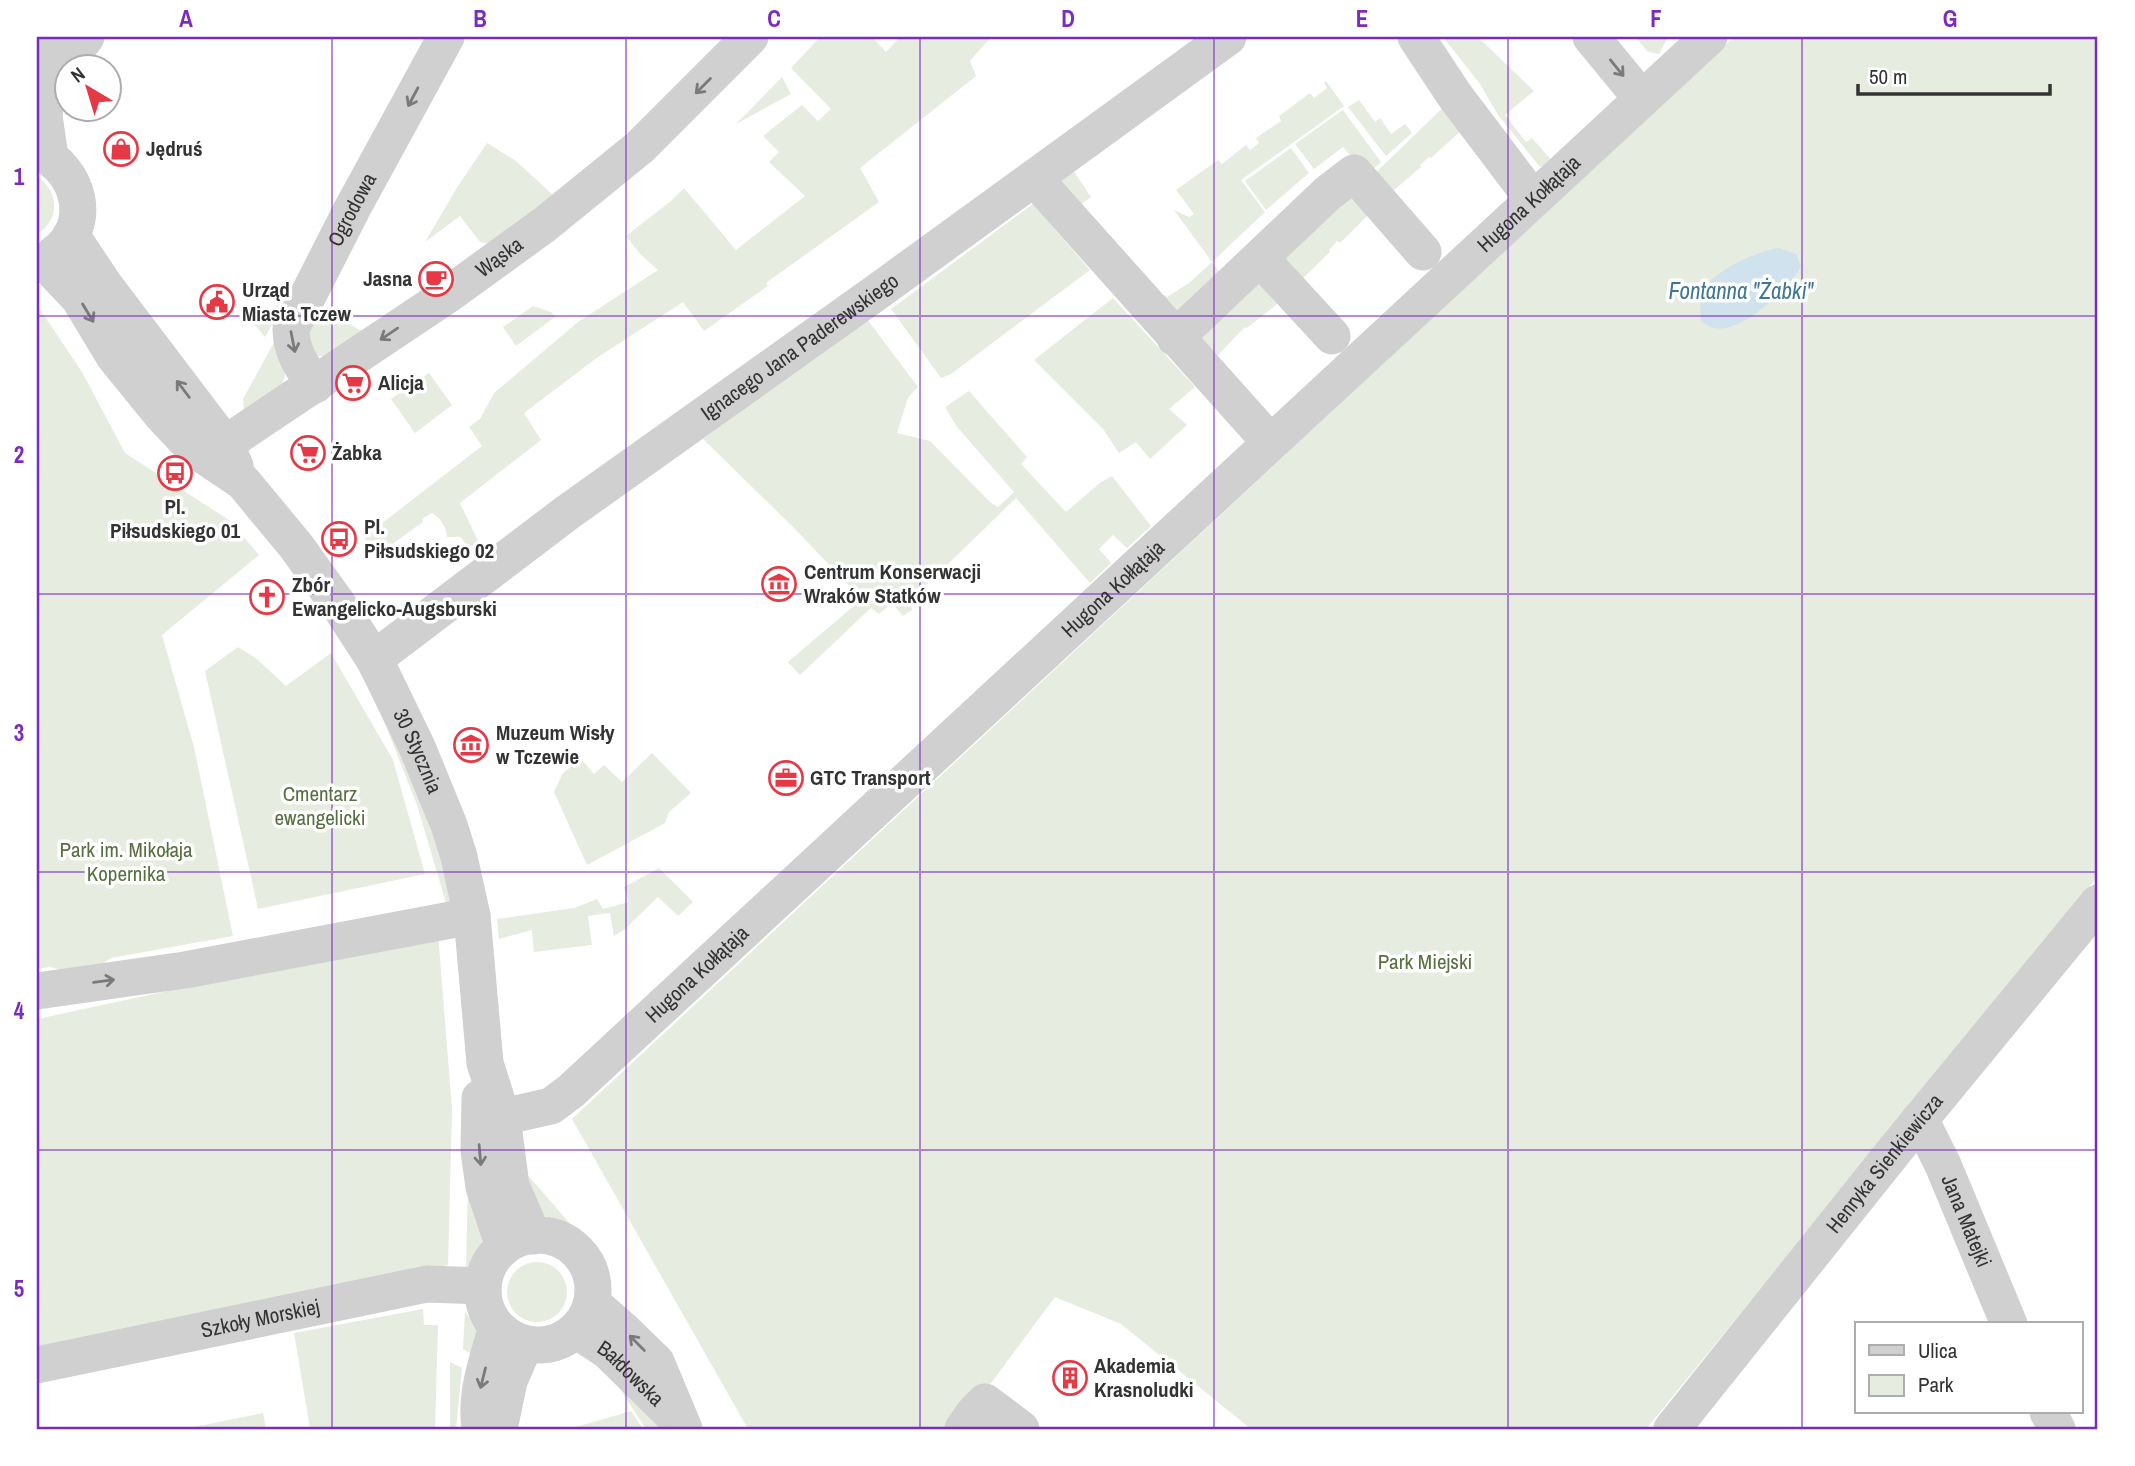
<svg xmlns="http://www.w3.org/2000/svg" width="2135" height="1466" font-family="'Archivo Narrow',sans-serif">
<rect width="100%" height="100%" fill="#fff"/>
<g fill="#e6ecdf">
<path d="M820,37H872L886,52L900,37H991L970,61L976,76L860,168L879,202L766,283L768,286L704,331L683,302L598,357L524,413L541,440L460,503L480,545L461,561L467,547L461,537H447C447,528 440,517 432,513L422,519L423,522L377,555L364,537L482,446L469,427L480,419L494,393L578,322L658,270L640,254L626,236L671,201L684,188L736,250L805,196L769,162L779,152L763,136L802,105L818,121L831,109L791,68Z"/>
<path d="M1443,37H1478L1534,91L1505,115L1526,142L1532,138L1552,161L1540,167L1498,115L1480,84Z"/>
<path d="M1635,37H1668L1659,54L1648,52Z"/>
<path d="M1734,37H2098V876L1646,1429H1251L1121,1324L1055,1297L957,1429H748L572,1119Z"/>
<path d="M782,77L791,94L736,124Z"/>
<path d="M1326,81L1344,106L1241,180L1265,212L1212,262L1225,280L1182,319L1156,304L1165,295L1167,297L1189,283L1212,262L1174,210L1189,217L1194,214L1176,190L1218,160L1222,164L1246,145L1250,150L1259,143L1256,138L1281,121L1279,116L1310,93L1314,98L1327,88L1324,83Z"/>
<path d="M1455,96L1473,120L1431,158L1429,157L1420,165L1421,167L1386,197L1369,179Z"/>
<path d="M1359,100L1375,122L1380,118L1391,134L1405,124L1412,133L1386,156L1348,107Z"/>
<path d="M1343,110L1381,162L1367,175L1343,147L1314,169L1295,144Z"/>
<path d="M487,143L516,161L554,196L490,244L480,242L460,216L425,242L458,186Z"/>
<path d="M1291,148L1309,173L1266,210L1245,181Z"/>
<path d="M1073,170L1091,197L1066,215L1044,190Z"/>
<path d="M37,176C59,192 61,219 37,234Z"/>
<path d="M1363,184L1380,203L1340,243L1337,241L1329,250L1330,252L1297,284L1279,261Z"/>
<path d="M1033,204L1090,270L951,374L941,378L891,309Z"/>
<path d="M1270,270L1291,293L1247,328L1245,327L1216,357L1185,349Z"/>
<path d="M287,298L265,337L253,323Z"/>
<path d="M1113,298L1195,387L1169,409L1187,425L1150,459L1136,442L1119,453L1103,429L1034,360Z"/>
<path d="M37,305L82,372L125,453L229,520L259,555L162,635L194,747L233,936L111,958L84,976L50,967L37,969Z"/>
<path d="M533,306L551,312L555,317L516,346L503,327Z"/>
<path d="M322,310L364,332C353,339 327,362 315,355C310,352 308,346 305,342Z"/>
<path d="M867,319L918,387L908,398L897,433L930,441L990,502L998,507L1014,492L957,427L945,407L969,391L1027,457L1021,464L1066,512L1101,482L1112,476L1151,526L1127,548L1113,535L1099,549L1111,563L1090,583L1016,498L911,600L912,610L903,616L892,603L879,614L871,608L800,675L788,662L862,599L793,527L703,439Z"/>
<path d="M283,326C284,345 291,370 280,388L244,414L243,399Z"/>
<path d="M429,373L452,405L415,433L391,399Z"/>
<path d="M238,647L257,659L286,686L331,653L393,760L425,874L258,909L205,671Z"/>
<path d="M373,693C400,753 429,812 445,876C448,889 453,900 449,913L417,805Z"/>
<path d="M652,753L691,793L669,812L665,823L587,865L554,792L563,773L581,759L594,774L604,765L622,782Z"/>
<path d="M659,868L693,902L678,916L658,897L625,929L614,936L610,913L588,916L592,945L534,952L532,930L499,939L497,919L574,908L597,899L603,909L629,902L624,887Z"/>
<path d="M438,933L452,1109L448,1265L37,1347V1019Z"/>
<path d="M526,1173L579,1234L540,1213Z"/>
<path d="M468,1184C478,1214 496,1244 466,1268Z"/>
<circle cx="537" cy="1292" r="30"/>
<path d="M423,1309L424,1325H438L435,1429H310L294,1333Z"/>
<path d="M465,1312C481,1328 478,1336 477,1357L463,1349Z"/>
<path d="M450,1362L462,1368L456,1429H450Z"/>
<path d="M609,1372L659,1423L663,1429H646Z"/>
<path d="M631,1411L643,1429H569Z"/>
<path d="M263,1413L266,1429H184Z"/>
</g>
<path fill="#cfe2ee" d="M1779,248L1796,254L1801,267C1789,288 1750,324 1726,328C1716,330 1709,327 1701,321C1700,310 1699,299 1705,288C1717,269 1758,251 1779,248Z"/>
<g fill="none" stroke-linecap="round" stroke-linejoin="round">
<g stroke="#d0d0d0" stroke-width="37">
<path d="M1416,37L1455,96L1533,199"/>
<path d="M1591,37L1642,99"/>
<path d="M37,52L49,37"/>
<path d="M37,151C79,168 95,225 54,254"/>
<path d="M50,157L44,116L48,85L86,37"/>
<path d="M1034,178L1270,442"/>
<path d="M71,235L105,286L225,444L235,466"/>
<path d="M1260,258L1332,336"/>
<path id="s1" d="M44,261L79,298L114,356L162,415L194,449L243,482L296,546L342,610L374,659L385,681L417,747L449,825L459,857L472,916L485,1063L502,1117L511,1186L533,1236"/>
<path d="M1175,338L1328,193L1354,173L1423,252"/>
<path id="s2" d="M315,385C302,367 291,352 291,329L352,209L446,37"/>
<path id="s3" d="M225,444L446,296L544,225L640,147L750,37"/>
<path id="s4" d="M374,659L568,512L877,292L1228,37"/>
<path d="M37,991L185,970L472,916"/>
<path d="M480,1098L479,1151L484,1187L504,1247"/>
<path id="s5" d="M502,1117L551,1106L571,1091L1709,37"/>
<path id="s6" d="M1920,1119L1943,1165L2009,1324"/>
<circle cx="538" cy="1290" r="55"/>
<path d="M592,1303L624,1331L656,1362L684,1429"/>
<path id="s7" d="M576,1330L608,1351L670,1412"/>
<path id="s8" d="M37,1365L427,1284L483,1286"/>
<path d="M2048,1412L2057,1429"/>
<path d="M480,1429C475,1394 487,1361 497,1327"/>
<path d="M499,1429L509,1381L525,1344"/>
<path d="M963,1429L975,1412L985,1402L1021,1429"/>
<path id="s9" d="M1672,1429L1895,1150L2098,903"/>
</g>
</g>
<defs><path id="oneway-shaft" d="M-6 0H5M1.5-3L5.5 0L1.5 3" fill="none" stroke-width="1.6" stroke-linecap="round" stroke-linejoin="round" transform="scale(1.75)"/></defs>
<g stroke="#7a7a7a">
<use href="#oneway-shaft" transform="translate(1617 68) rotate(51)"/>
<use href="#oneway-shaft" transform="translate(703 86) rotate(135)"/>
<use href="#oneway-shaft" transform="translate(413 97) rotate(118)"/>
<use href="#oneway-shaft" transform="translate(88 313) rotate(59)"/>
<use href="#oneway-shaft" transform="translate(389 334) rotate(146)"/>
<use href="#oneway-shaft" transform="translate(293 342) rotate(79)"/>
<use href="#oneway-shaft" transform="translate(183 389) rotate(-127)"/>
<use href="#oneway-shaft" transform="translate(104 981) rotate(-8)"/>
<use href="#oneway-shaft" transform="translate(480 1155) rotate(85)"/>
<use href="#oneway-shaft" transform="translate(637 1343) rotate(-135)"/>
<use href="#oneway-shaft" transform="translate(483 1378) rotate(104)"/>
</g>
<path fill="none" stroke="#7b2cbf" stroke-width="2" stroke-opacity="0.55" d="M332,37V1429M626,37V1429M920,37V1429M1214,37V1429M1508,37V1429M1802,37V1429M37,316H2098M37,594H2098M37,872H2098M37,1150H2098"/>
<defs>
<g id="shop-ring" transform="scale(1.75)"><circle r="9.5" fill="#fff" stroke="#e63946" stroke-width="1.5"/><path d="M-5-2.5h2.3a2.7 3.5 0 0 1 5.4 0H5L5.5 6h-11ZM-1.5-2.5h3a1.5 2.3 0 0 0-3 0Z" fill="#e63946"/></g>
<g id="cafe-ring" transform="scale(1.75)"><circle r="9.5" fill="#fff" stroke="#e63946" stroke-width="1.5"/><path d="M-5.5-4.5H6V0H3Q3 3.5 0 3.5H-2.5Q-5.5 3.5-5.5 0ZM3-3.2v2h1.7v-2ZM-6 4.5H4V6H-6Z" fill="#e63946"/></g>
<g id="civic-ring" transform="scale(1.75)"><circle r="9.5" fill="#fff" stroke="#e63946" stroke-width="1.5"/><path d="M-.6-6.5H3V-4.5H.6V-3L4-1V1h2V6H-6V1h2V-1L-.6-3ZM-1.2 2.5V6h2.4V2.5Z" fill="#e63946"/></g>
<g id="supermarket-ring" transform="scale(1.75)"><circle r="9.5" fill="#fff" stroke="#e63946" stroke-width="1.5"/><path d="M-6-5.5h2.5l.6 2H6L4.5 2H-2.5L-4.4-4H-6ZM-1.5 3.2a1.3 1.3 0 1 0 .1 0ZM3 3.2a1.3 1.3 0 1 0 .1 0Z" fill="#e63946"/></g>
<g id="bus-ring" transform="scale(1.75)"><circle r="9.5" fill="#fff" stroke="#e63946" stroke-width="1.5"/><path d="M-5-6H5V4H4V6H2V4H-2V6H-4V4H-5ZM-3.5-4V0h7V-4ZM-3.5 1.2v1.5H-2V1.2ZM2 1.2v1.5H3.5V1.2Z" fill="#e63946"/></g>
<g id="museum-ring" transform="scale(1.75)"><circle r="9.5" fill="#fff" stroke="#e63946" stroke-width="1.5"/><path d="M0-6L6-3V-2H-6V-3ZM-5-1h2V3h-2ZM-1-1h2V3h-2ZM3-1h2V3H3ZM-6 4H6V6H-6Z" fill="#e63946"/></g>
<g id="church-ring" transform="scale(1.75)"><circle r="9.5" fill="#fff" stroke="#e63946" stroke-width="1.5"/><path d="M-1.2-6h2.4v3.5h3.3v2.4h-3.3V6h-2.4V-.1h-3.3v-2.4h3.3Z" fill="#e63946"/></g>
<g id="office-ring" transform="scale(1.75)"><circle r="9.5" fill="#fff" stroke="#e63946" stroke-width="1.5"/><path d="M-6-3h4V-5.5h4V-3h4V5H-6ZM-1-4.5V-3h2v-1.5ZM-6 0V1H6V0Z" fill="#e63946"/></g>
<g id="building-ring" transform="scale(1.75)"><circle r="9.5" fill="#fff" stroke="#e63946" stroke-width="1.5"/><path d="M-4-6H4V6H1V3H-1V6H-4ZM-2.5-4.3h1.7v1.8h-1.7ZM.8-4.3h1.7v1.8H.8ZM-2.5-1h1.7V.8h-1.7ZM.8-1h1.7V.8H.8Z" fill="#e63946"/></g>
</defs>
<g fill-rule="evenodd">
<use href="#shop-ring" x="121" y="149"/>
<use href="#cafe-ring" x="436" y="279"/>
<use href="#civic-ring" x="217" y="302"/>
<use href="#supermarket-ring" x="353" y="383"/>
<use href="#supermarket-ring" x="308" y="453"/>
<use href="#bus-ring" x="175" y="473"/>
<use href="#bus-ring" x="339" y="539"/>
<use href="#museum-ring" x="779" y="584"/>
<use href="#church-ring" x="267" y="597"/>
<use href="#museum-ring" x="471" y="745"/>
<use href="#office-ring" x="786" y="778"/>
<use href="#building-ring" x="1070" y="1378"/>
</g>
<g text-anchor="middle" stroke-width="7" stroke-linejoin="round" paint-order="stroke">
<g font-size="21" font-weight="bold" fill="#333" stroke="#fff" text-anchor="start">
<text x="146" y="156">Jędruś</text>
<text x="412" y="286" text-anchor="end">Jasna</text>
<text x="242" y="297">Urząd<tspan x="242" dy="24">Miasta Tczew</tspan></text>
<text x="378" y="390">Alicja</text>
<text x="332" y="460">Żabka</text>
<text x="175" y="514" text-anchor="middle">Pl.<tspan x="175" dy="24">Piłsudskiego 01</tspan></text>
<text x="364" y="534">Pl.<tspan x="364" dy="24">Piłsudskiego 02</tspan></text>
<text x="804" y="579">Centrum Konserwacji<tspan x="804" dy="24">Wraków Statków</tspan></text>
<text x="292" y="592">Zbór<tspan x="292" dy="24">Ewangelicko-Augsburski</tspan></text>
<text x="496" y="740">Muzeum Wisły<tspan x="496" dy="24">w Tczewie</tspan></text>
<text x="810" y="785">GTC Transport</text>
<text x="1094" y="1373">Akademia<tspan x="1094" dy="24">Krasnoludki</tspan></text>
</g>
<g font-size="21" fill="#333" stroke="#fff">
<text dy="7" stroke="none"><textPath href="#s5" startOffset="1381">Hugona Kołłątaja</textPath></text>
<text dy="7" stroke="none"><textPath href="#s2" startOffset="196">Ogrodowa</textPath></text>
<text dy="7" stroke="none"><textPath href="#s3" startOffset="332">Wąska</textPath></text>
<text dy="7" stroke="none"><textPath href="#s4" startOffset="528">Ignacego Jana Paderewskiego</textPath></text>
<text dy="7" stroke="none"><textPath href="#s5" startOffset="814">Hugona Kołłątaja</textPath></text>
<text dy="7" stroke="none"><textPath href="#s1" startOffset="623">30 Stycznia</textPath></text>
<text dy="7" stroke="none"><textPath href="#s5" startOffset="247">Hugona Kołłątaja</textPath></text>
<text dy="7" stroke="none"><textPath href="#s9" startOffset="340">Henryka Sienkiewicza</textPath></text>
<text dy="7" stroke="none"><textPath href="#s6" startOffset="112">Jana Matejki</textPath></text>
<text dy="7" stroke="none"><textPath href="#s8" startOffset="228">Szkoły Morskiej</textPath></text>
<text dy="7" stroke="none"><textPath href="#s7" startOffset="70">Bałdowska</textPath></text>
</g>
<g font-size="21" fill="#56703f" stroke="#fff">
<text x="320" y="801">Cmentarz<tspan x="320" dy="24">ewangelicki</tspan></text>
<text x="126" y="857">Park im. Mikołaja<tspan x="126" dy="24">Kopernika</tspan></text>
<text x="1425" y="969">Park Miejski</text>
</g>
<g font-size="23" font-style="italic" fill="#3f7597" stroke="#fff">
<text x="1741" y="299">Fontanna "Żabki"</text>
</g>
</g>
<rect width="2135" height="1466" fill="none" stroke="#ffffff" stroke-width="77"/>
<rect x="1855" y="1322" width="228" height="91" fill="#ffffff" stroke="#adadad" stroke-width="2"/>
<rect x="1869" y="1345" width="35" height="10" fill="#d0d0d0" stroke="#adadad" stroke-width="2"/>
<text x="1918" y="1358" font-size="21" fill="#333333">Ulica</text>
<rect x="1869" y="1375" width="35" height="21" fill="#e6ecdf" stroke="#adadad" stroke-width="2"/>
<text x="1918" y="1392" font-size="21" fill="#333333">Park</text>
<g transform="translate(88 88) rotate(322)"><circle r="33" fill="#ffffff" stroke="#adadad" stroke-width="2"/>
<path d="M0-5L12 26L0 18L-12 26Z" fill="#e63946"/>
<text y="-10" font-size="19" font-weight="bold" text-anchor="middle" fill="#333333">N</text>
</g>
<path d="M1858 84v10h192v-10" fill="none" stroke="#333333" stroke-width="3.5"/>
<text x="1869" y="84" font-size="21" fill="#333333" stroke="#ffffff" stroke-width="5" paint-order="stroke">50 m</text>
<rect x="38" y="38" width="2058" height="1390" fill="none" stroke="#7b2cbf" stroke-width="2.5"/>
<g font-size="23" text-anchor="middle" font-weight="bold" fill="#7b2cbf">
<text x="186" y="27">A</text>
<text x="480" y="27">B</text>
<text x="774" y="27">C</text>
<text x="1068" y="27">D</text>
<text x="1362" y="27">E</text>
<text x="1656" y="27">F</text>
<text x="1950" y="27">G</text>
<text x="19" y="185">1</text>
<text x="19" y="463">2</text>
<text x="19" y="741">3</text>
<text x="19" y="1019">4</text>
<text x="19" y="1297">5</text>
</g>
</svg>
